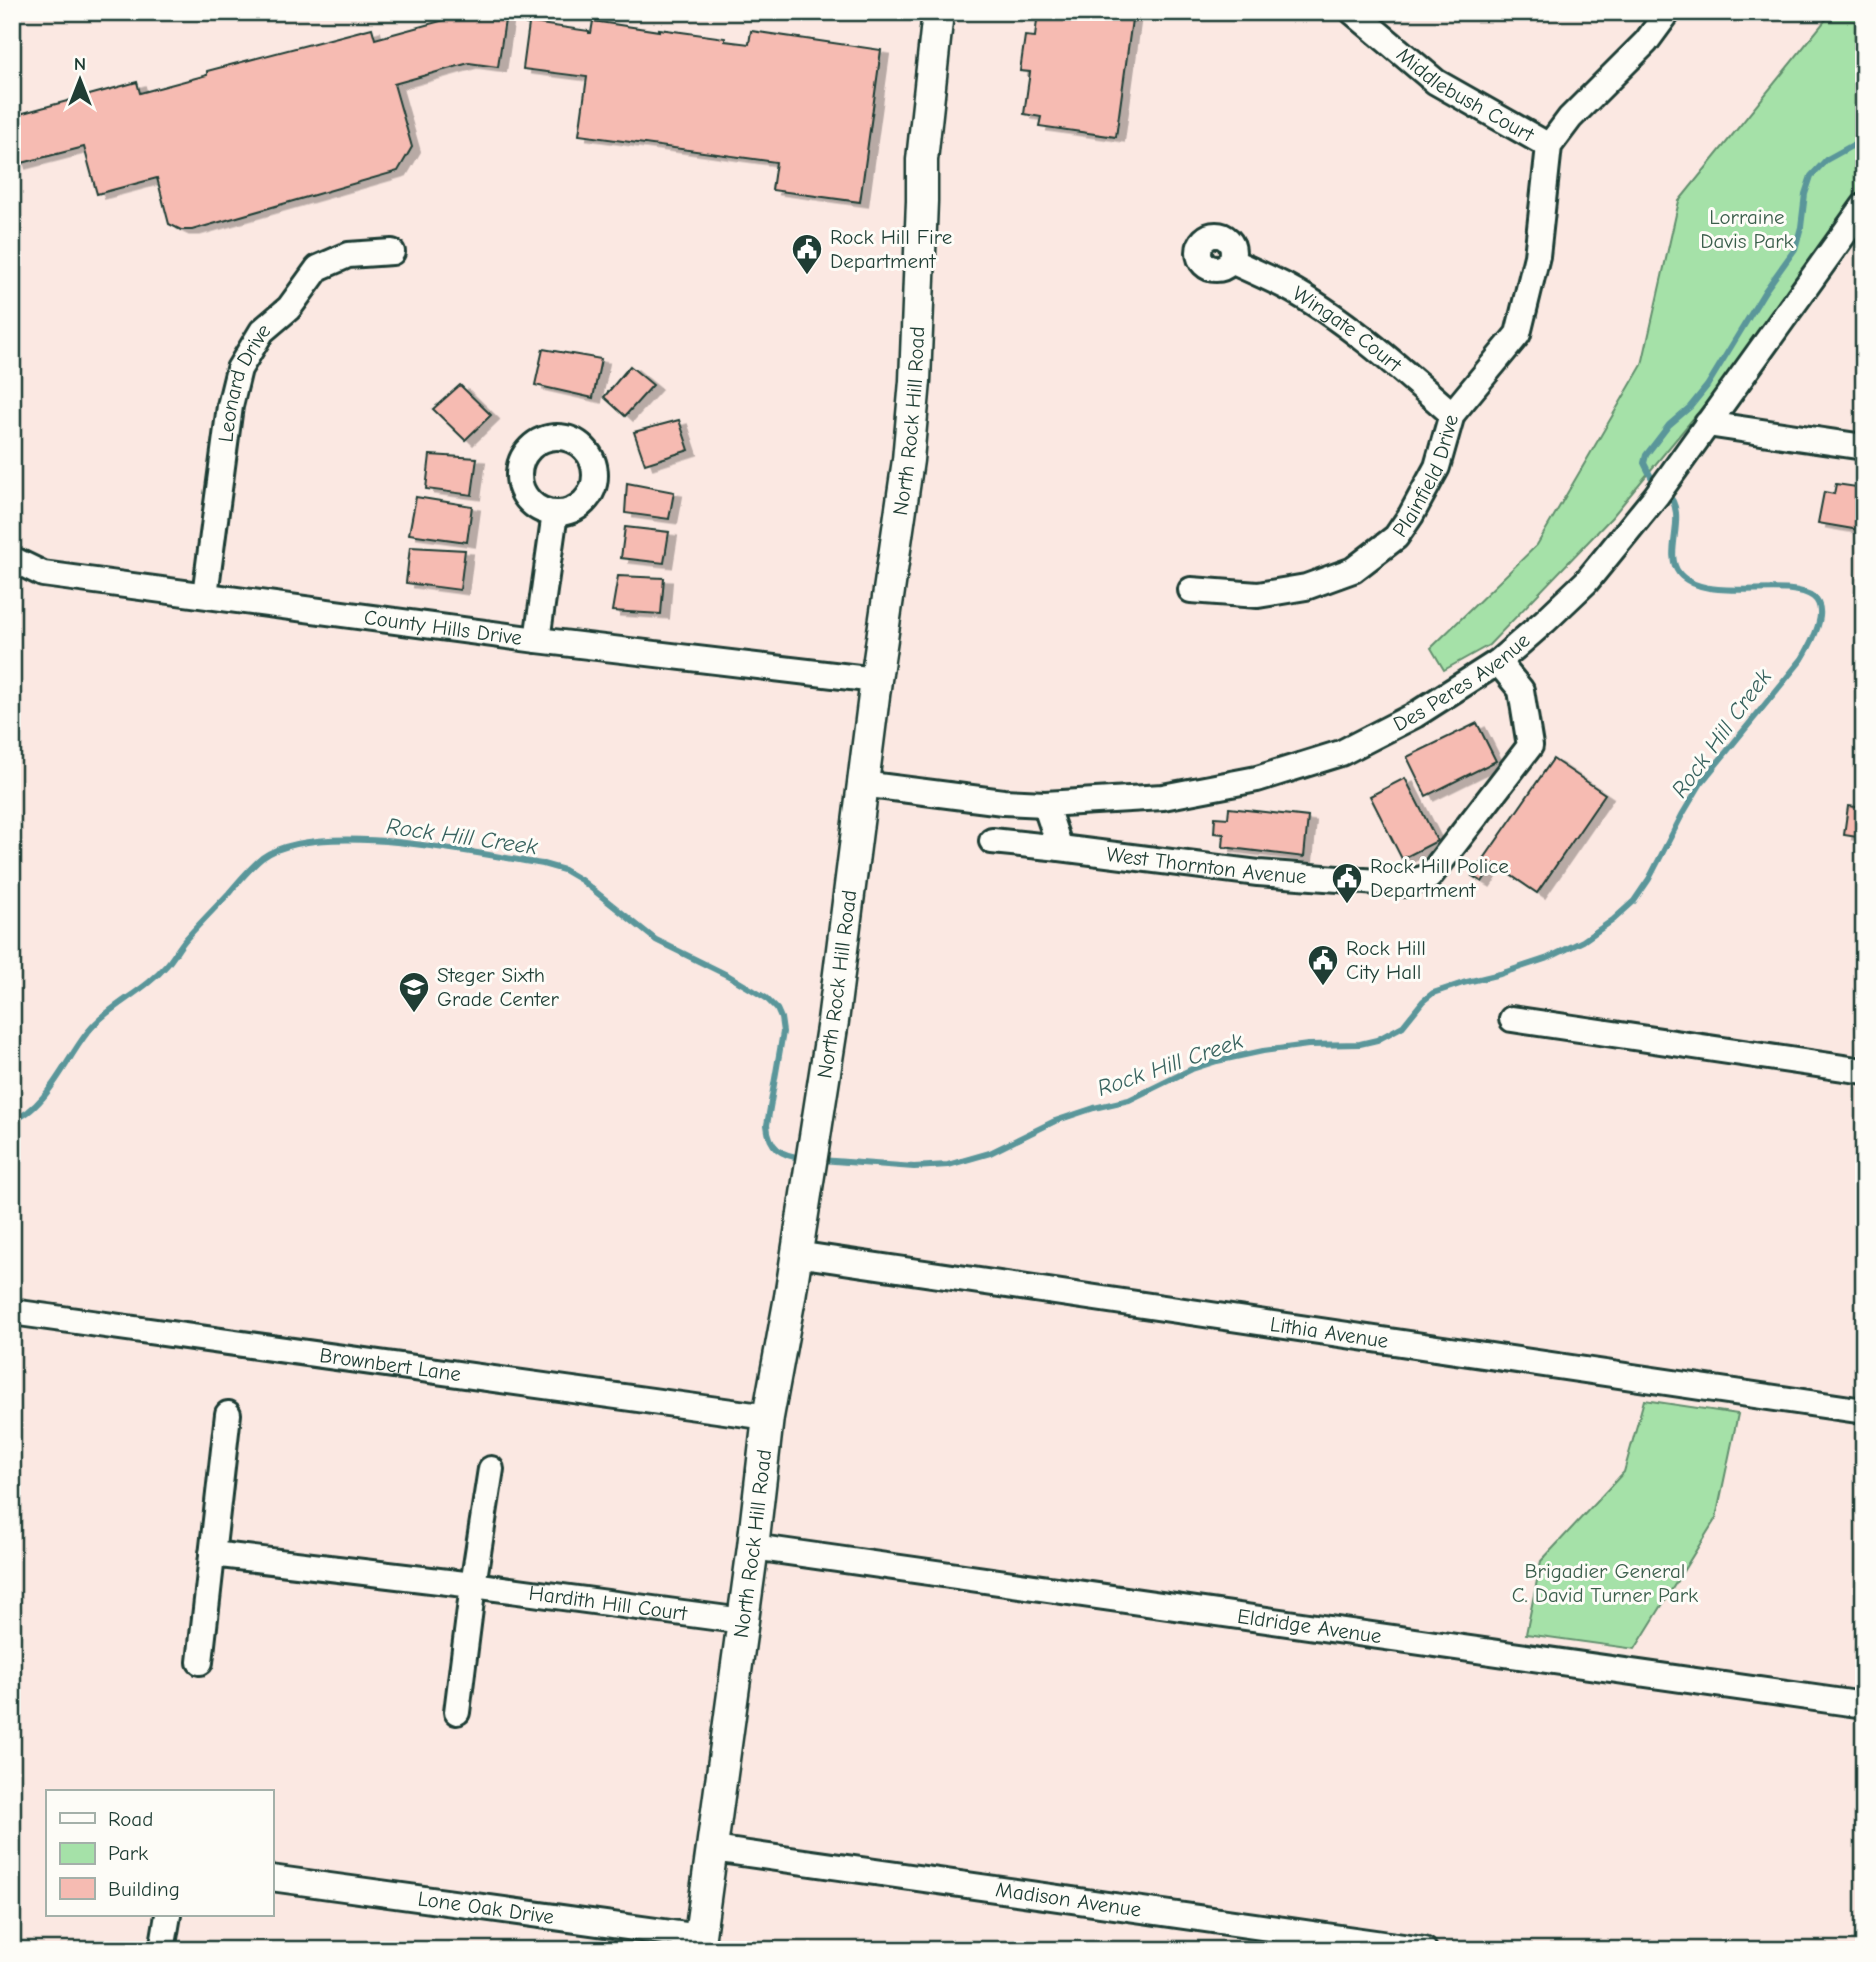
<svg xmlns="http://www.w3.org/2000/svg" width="1876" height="1962" font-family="'Comic Neue',sans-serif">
<defs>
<filter id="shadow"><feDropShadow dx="8" dy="4.5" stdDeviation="0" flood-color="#0004"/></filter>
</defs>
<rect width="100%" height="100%" fill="#fbe8e2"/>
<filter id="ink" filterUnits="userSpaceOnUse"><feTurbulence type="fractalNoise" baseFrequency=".0143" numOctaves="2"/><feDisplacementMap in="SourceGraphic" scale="14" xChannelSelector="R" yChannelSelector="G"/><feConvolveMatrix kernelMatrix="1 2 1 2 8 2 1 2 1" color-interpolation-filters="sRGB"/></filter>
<g filter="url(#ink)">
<g fill="#a5e1a8" stroke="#628f6e" stroke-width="2">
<path d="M1832,12H1864V188L1706,403L1612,517L1489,645L1444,670L1431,648L1537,545L1642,365L1679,201Z"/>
<path d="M1644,1400L1738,1414L1716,1518L1635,1649L1526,1634L1541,1561L1624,1472Z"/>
</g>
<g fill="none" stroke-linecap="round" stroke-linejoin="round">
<g stroke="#5a969a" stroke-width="6">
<path d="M1658,484L1651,477L1644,463L1646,455L1669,425L1690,407L1707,386L1765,291L1795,249L1801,227L1805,194L1811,176L1826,160L1864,139"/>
<path d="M12,1120C44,1112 67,1058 87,1033C109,1005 144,992 167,965C174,957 179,947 186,939C200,923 215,908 229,893C239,881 250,868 262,858C317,818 476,854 543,864L564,870L581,880L656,940L729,976L766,998L777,1009L781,1018L783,1032L767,1125C769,1148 781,1156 803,1158"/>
<path d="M821,1160L914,1167L948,1165L990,1153L1055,1121L1094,1108L1129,1100L1192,1069L1217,1061L1263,1051L1308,1045L1360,1044L1377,1040L1403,1026L1423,1001L1433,993L1463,983L1500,974L1548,958L1583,941L1613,920L1634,901L1649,879L1682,815L1701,783L1802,659C1869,548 1733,611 1687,580C1684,578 1681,576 1679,573C1662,552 1690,514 1666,492"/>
</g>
</g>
<g fill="#f6bbb2" stroke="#1f3d34" stroke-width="2" filter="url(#shadow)">
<path d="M1038,12H1133L1116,137L1039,126L1041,117L1024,114L1030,72L1020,71L1025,36L1035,37Z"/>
<path d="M466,14L505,20L498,67L469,63L394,84L412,147L398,171L192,230H181L169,224L157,178L97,194L84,147L18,164L12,143V116L137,82L140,93L207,75V71L372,28L375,39Z"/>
<path d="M593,21L659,31V29L725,38V41L749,44L751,31L881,50L860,202L772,190L776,162L579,135L587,77L523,69L529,24H526V22L589,31V33H591Z"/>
<path d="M543,349L601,359L593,398L535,385Z"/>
<path d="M630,366L653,385L625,416L604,397Z"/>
<path d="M460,385L491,415L465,440L433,409Z"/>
<path d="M679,420L689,450L645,464L634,432Z"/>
<path d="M430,455L477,458L472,495L426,489Z"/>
<path d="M627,483L674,492L669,519L625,513Z"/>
<path d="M1836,484L1864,488V502L1859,530L1818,523L1824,492L1834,494Z"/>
<path d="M416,497L472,506L467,542L409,534Z"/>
<path d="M625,527L669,532L664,563L621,558Z"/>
<path d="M410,547L465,550L460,590L406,583Z"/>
<path d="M618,576L664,578L661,614L612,611Z"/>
<path d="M1477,723L1496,761L1426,796L1407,757Z"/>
<path d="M1553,759L1605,794L1537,893L1494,864L1482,882L1472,876Z"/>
<path d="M1405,778L1437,841L1402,859L1370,796Z"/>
<path d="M1848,806L1864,808V838L1844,835Z"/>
<path d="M1229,808L1308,817L1304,857L1223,847L1224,834L1214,833L1215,817L1228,818Z"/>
</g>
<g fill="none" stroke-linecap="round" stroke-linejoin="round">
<g stroke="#1f3d34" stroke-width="30">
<g id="minor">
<path id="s1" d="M1353,12L1436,82L1549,146"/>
<circle cx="1216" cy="252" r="17"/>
<path id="s2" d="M1231,261C1249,269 1267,277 1285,286C1343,317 1402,370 1452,414"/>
<path d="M1707,424L1864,447"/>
<circle cx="557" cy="475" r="38"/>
<path id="s3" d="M12,559L43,574L537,640L876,680"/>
<path id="s4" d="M1191,590L1258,595L1306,587L1353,570L1396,537L1411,515L1437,467L1452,414L1518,334L1537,256L1549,146L1570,118L1646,42L1668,12"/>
<path id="s5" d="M205,595L230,406L239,369L262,331L289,308L318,268L348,255L392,252"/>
<path d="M537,640L555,513"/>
<path id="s6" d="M862,784L1003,802L1045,804L1163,797L1257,779L1341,753L1415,715L1498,662L1545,621L1586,582L1656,496L1864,206"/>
<path id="s7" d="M1045,804L1060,848L1258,873L1404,884L1429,877L1530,746L1521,690L1498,662"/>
<path d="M992,841L1060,848"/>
<path d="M1512,1019L1864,1071"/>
<path id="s8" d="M796,1254L1864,1411"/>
<path id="s9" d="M12,1312L768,1417"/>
<path id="s10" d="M753,1547L1864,1705"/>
<path id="s11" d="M212,1554L473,1585L743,1621"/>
<path d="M200,1662L228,1414"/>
<path d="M457,1712L473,1585L491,1469"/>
<path id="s12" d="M713,1849L1424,1950"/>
<path id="s13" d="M271,1878L700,1937"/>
<path d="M162,1950L168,1915"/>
</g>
</g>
<g stroke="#1f3d34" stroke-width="35">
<g id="tertiary">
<path id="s14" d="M698,1950L753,1547L768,1417L790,1297L833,1021L876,680L908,460L915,381L922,201V160L938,12"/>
</g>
</g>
<use href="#minor" stroke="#fdfcf7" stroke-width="24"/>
<use href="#tertiary" stroke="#fdfcf7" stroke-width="30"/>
</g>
</g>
<defs>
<g id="civic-pin" transform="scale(1.575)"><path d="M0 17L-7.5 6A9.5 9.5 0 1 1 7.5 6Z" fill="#1f3d34" stroke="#fdfcf7"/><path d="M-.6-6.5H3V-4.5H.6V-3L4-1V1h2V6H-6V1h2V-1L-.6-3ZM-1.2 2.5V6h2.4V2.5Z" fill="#fff"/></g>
<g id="school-pin" transform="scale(1.575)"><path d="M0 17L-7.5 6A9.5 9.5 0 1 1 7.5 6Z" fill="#1f3d34" stroke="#fdfcf7"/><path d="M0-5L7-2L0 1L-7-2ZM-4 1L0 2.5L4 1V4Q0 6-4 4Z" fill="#fff"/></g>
</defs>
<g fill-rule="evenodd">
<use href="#civic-pin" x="807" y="249"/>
<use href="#civic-pin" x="1347" y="878"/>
<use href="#civic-pin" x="1323" y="960"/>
<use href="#school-pin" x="414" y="987"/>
</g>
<g text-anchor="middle" stroke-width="6" stroke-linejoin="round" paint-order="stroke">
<g font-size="21" fill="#1f3d34" stroke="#fdfcf7">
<text dy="7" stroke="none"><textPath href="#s1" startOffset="140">Middlebush Court</textPath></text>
<text dy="7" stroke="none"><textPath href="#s2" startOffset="135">Wingate Court</textPath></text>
<text dy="7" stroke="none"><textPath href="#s5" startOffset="217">Leonard Drive</textPath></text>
<text dy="7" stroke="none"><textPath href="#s14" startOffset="1544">North Rock Hill Road</textPath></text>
<text dy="7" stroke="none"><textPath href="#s4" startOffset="289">Plainfield Drive</textPath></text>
<text dy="7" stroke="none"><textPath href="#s3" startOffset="438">County Hills Drive</textPath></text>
<text dy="7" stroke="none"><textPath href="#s6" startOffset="626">Des Peres Avenue</textPath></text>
<text dy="7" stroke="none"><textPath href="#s7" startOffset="194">West Thornton Avenue</textPath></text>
<text dy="7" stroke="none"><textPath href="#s14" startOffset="976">North Rock Hill Road</textPath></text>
<text dy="7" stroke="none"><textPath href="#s8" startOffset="539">Lithia Avenue</textPath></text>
<text dy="7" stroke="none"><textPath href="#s9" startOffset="382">Brownbert Lane</textPath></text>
<text dy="7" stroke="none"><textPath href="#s14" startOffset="410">North Rock Hill Road</textPath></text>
<text dy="7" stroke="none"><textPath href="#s11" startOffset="399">Hardith Hill Court</textPath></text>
<text dy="7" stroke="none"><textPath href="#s10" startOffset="562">Eldridge Avenue</textPath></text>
<text dy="7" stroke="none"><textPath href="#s12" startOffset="359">Madison Avenue</textPath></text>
<text dy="7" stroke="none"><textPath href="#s13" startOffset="217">Lone Oak Drive</textPath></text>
</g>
<g font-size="21" fill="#3a5e4b" stroke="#fdfcf7">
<text x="1747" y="224">Lorraine<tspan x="1747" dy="24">Davis Park</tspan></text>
<text x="1605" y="1578">Brigadier General<tspan x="1605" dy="24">C. David Turner Park</tspan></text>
</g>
<g font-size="21" fill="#1f3d34" stroke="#fdfcf7" text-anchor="start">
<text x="830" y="244">Rock Hill Fire<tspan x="830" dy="24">Department</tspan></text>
<text x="1370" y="873">Rock Hill Police<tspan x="1370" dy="24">Department</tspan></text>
<text x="1346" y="955">Rock Hill<tspan x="1346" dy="24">City Hall</tspan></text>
<text x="437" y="982">Steger Sixth<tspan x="437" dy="24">Grade Center</tspan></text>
</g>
<g font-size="23" font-style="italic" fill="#38625e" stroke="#fdfcf7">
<text transform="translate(1721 733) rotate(-54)" y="8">Rock Hill Creek</text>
<text transform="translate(462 836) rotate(8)" y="8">Rock Hill Creek</text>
<text transform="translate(1170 1064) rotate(-19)" y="8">Rock Hill Creek</text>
</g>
</g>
<rect width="1876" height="1962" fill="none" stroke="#fdfcf7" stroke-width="42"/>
<rect x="21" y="21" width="1834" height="1920" fill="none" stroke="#1f3d34" stroke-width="2.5" filter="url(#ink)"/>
<rect x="46" y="1790" width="228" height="126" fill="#fdfcf7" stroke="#a4b0a9" stroke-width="2"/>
<rect x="60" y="1813" width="35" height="10" fill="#fdfcf7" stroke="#a4b0a9" stroke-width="2"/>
<text x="108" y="1826" font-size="21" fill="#1f3d34">Road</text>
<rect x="60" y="1843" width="35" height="21" fill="#a5e1a8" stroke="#a4b0a9" stroke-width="2"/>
<text x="108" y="1860" font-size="21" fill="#1f3d34">Park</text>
<rect x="60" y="1878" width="35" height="21" fill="#f6bbb2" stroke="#a4b0a9" stroke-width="2"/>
<text x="108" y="1896" font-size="21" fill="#1f3d34">Building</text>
<g transform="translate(80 80)" stroke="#fdfcf7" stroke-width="5" paint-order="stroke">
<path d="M0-5L12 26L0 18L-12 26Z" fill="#1f3d34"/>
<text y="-10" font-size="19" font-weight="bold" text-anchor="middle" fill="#1f3d34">N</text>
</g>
</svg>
